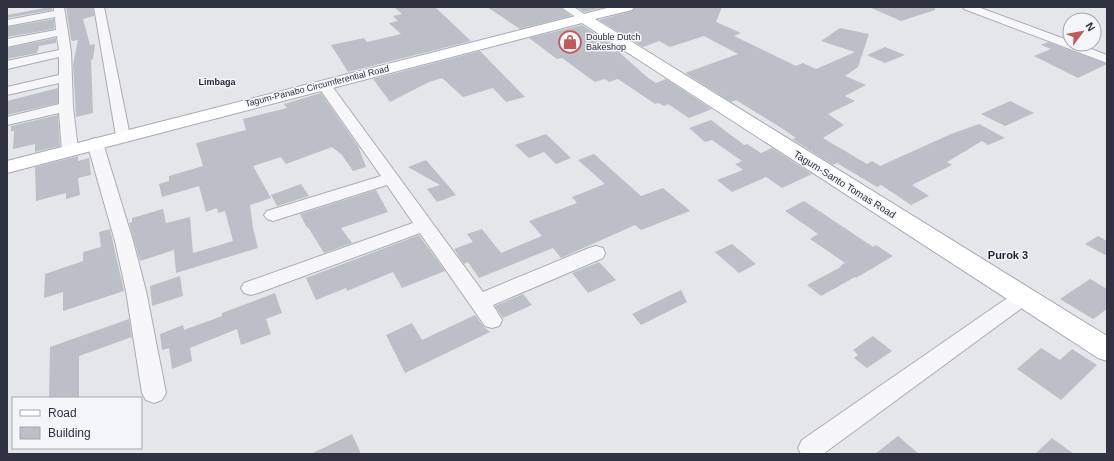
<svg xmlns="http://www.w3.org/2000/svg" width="1114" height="461" font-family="Arial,sans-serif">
<rect width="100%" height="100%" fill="#e4e6ea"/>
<g fill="#bcbfc7">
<path d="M50,7H52V10L7,18V15Z"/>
<path d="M66,7H93L94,16L83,19L90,45L95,44L93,59L91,60L93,113L76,117L73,64L78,40L72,41L71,40Z"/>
<path d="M394,7H435L471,41L348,72L331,45L364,38L367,42L401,34L389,23L398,21L393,16L402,14Z"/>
<path d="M487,7H560L571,16L520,29Z"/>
<path d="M577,7H605L584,12Z"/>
<path d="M635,7H722L716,22L741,33L734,36L796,66L803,63L816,69L855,52L821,41L840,28L869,34L858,67L845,76L866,85L845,96L855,101L828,114L844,125L823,138L867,164L872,161L880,166L951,134L979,124L1005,138L988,145L982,141L947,162L952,165L912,185L929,196L911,205L881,185L877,187L837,163L833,165L792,139L796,138L783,129L736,100L731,102L685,73L738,54L704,36L670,47L659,41L643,47L599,20L632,11Z"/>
<path d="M869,7H935V10L901,21Z"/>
<path d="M54,19V29L7,37V27Z"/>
<path d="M582,25L625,53L621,54L647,77L656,83L666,79L712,109L689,118L668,104L664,106L658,103L655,104L618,79L609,82L605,79L595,82L562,58L557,59L529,38Z"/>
<path d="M56,38V43L39,46L37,53L7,59V48Z"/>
<path d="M1048,42L1107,64L1078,78L1034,56L1051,49L1041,45Z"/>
<path d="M885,47L905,55L885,63L867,55Z"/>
<path d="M480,51L525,97L506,102L493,88L463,97L442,78L429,82L390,102L373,79Z"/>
<path d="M58,88V103L7,115V101Z"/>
<path d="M321,93L358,146L366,167L353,171L342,155L332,147L286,164L281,157L253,166L271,198L250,205L253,228L258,248L176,273L174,250L140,261L129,223L132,222V218L163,209L166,223L190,217L193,253L233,241L225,211L218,213L217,208L206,212L199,186L162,197L159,184L169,181V176L203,166L196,143L246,130L243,119L287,108L284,104Z"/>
<path d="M1010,101L1034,113L1005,126L981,114Z"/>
<path d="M58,115L60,146L35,152V144L13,149L14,131H11V126Z"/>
<path d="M711,120L744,145L747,144L761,153L772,148L812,174L782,188L766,177L732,192L717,180L743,170L735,164L742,161L712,140L705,142L689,128Z"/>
<path d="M546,134L571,158L556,164L544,152L529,158L515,145Z"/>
<path d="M594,154L641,196L663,188L690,211L641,230L635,225L561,258L553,248L479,278L468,262L464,264L454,249L473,242L467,234L482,229L501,253L542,236L529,221L577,203L572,197L605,184L578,160Z"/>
<path d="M78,156V161L89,158L91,175L78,178L80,195L66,199V193L36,201L35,167Z"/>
<path d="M426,160L445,182L456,195L437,202L427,189L440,185L408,167Z"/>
<path d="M301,184L309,196L277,206L271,195Z"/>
<path d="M376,190L388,212L341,228L352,243L324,253L308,227L307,228L300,214Z"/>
<path d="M804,201L873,247L876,245L893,256L856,278L855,277L821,296L807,285L841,267L840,266L845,263L810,239L818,234L785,211Z"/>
<path d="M110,229L124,291L63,311V292L44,298L45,274L83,261V252L101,247L99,232Z"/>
<path d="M419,235L445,271L402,288L393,272L347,291L346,288L316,300L306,278Z"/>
<path d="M1098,236L1107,241V256L1085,244Z"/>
<path d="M732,244L756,264L739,273L715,252Z"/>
<path d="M599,262L616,280L588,293L572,273Z"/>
<path d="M180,276L183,296L152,306L150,286Z"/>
<path d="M1090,279L1107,289V309L1093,319L1060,299Z"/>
<path d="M681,290L687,302L641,325L632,314Z"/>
<path d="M275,293L282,313L266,319L271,334L241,345L237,329L190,348L192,361L172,369L169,348L162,350L160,334L183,325L184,330L222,316V313Z"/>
<path d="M523,294L532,305L503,318L495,306Z"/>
<path d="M475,315L484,327L490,332L405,373L386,335L412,323L422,340Z"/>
<path d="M129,319L132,337L79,356V398H49L50,347Z"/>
<path d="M873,336L892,351L867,368L854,358L858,355L853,350Z"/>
<path d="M1041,348L1060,360L1072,349L1097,365L1061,400L1017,369Z"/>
<path d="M352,434L361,454H311Z"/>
<path d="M898,436L919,454H875Z"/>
<path d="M1052,438L1074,454H1035Z"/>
</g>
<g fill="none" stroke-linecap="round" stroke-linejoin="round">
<g stroke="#aaacb4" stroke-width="2">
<g id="minor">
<path d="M54,7H64L71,52L73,107L78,150L75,153L70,155L65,153L62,150L59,113L7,125V117L59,104V83L7,95V87L59,75V57L7,69V61L59,50L57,36L7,47V39L56,30L55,17L7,26V20L54,11Z"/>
<path d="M94,7H104L130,136L128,139L123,140L118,139L116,136Z"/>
<path d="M561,7H574L590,18L588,20H580Z"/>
<path d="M963,7H978L1070,41V44H1078L1107,55V63L964,9Z"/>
<path d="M324,81L329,82L483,292L589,248L596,246L603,248L605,253L603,258L493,305L502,320L499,326L492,328L485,326L420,233L258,293L251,295L244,293L241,288L244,283L413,223L387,185L273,221L267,219L264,215L267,211L381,176L317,85L319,82Z"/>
<path d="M95,138L100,140L103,143L133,241L146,291L166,393L162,400L154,403L146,400L142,393L126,291L115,241L87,143L90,140Z"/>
<path d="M1023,289L1030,292L1033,297L1030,302L823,454H801L798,448L802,440L1016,292Z"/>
</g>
</g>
<g stroke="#a5a9b5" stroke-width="2">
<path id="major" d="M611,7H634L632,10L595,19L1107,336V361L1098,358L582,23L7,173V161Z"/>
</g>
<use href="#minor" fill="#f7f7f9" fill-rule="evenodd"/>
<use href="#major" fill="#fff" fill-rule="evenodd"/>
</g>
<defs>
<g id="shop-ring" transform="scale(1.15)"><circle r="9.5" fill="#f4f5f8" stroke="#c0585c" stroke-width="1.5"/><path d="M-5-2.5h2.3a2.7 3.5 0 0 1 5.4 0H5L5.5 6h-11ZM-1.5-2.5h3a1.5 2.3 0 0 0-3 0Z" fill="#c0585c"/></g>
</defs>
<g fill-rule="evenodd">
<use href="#shop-ring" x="570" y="42"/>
</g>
<g text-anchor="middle" stroke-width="3" stroke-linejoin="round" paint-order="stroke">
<g font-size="9" fill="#2e3241" stroke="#f4f5f8" text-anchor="start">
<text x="586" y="40">Double Dutch<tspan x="586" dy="10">Bakeshop</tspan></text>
</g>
<g font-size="9" font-weight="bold" fill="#1f2432" stroke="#f4f5f8">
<text x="217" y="85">Limbaga</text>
</g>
<g font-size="9" fill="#2e3241" stroke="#f4f5f8">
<text transform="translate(317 86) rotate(-14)" y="3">Tagum-Panabo Circumferential Road</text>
</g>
<g font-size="10" fill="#2e3241" stroke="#f4f5f8">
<text transform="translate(845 184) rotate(32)" y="4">Tagum-Santo Tomas Road</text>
</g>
<g font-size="11" font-weight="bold" fill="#1f2432" stroke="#f4f5f8">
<text x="1008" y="259">Purok 3</text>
</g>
</g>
<rect width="1114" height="461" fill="none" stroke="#2e3241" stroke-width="16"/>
<rect x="12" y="397" width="130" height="52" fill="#f4f5f8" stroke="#a5a7af"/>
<rect x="20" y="410" width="20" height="6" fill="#ffffff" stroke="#a5a7af"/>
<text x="48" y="417" font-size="12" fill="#2e3241">Road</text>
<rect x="20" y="427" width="20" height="12" fill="#bcbfc7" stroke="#a5a7af"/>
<text x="48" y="437" font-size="12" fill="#2e3241">Building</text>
<g transform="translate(1082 32) rotate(58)"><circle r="19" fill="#f4f5f8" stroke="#a5a7af"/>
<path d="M0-3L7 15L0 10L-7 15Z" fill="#c0585c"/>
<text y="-6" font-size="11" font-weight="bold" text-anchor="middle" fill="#2e3241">N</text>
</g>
</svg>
